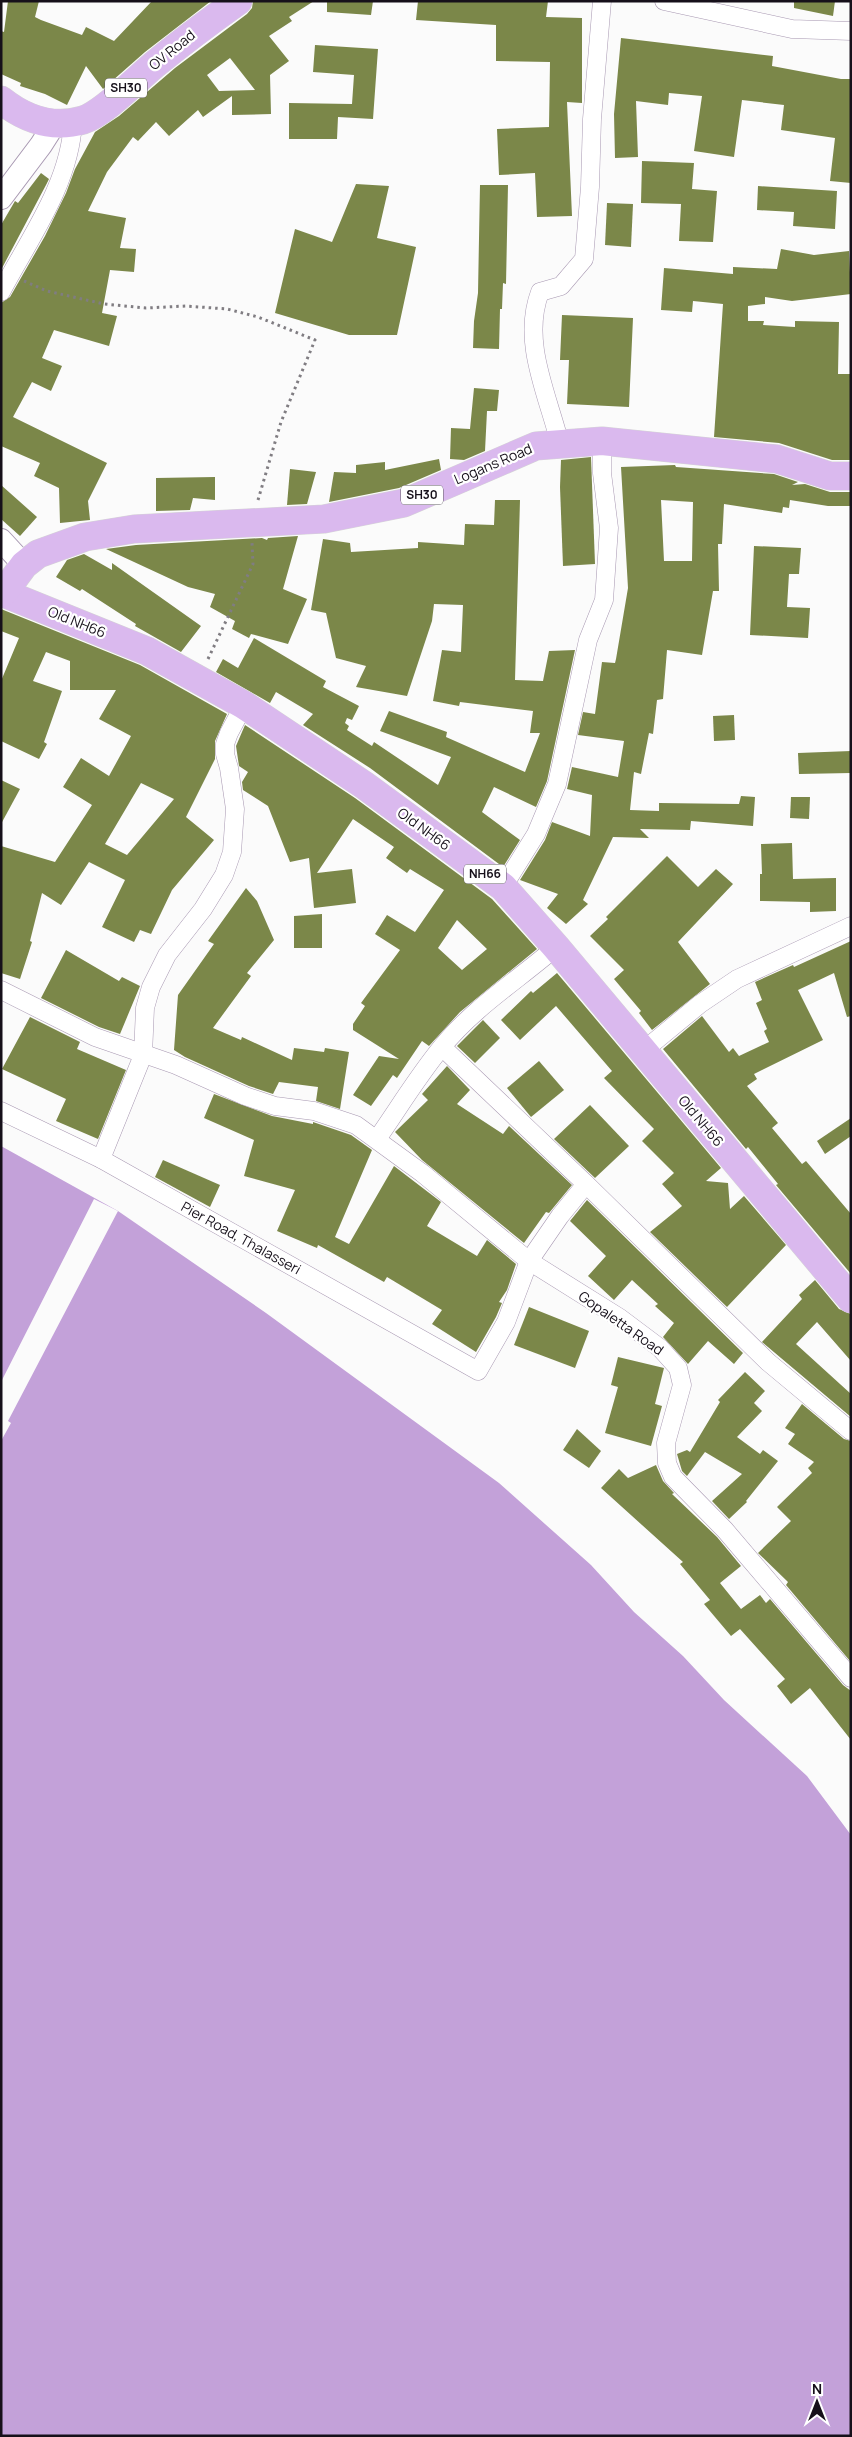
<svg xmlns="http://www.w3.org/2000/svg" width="852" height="2437" font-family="Manrope,sans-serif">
<rect width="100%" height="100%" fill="#fbfbfb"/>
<path fill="#c3a1d9" d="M1,1146L118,1211L266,1313L499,1483L591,1565L634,1612L683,1656L724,1700L807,1776L851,1835V2436H1Z"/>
<path fill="#fbfbfb" d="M94,1199L118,1211L8,1421L11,1423L1,1441V1382Z"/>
<g fill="#7b8749" fill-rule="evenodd">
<path d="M8,1H39L35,17L41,20L82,35L86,27L114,41L152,1H211L145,52L103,89L86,66L67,105L45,94L20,86L21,83L1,74V31L4,32Z"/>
<path d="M253,1H314L289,17L292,21L269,36L289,61L270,75L271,114L232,115V96L203,117L198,110L169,136L156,122L138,141L133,137L107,172L88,211L126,218L120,248L136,249L134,272L110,270L102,313L117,316L109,346L54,330L42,358L62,366L51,391L32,382L13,417L107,463L88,501L90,520L60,523L59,488L34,476L40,463L1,446V303L10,297L45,236L66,193L75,169L95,132L119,116L175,68L247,14L252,8ZM230,58L255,90L219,91L207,75Z"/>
<path d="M327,1H373L371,15L327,12Z"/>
<path d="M418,1H548L546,17L582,18V103L567,102L572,216L537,217L535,173L499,175L497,129L549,127L550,62L496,61V25L416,20Z"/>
<path d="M794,1H835L833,16L794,8Z"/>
<path d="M621,38L773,56L772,66L841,79H851V183L830,181L835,138L781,130L784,105L742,100L734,157L694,151L702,96L669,93L668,105L636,101L638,157L615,158L614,114Z"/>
<path d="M315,45L378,49L373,119L338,117L337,139H289V103L352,104L354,75L313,72Z"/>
<path d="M642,161L694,163L692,189L717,191L713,242L679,241L681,204L641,203Z"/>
<path d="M41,173L49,179L46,185L1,270V225L15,201L18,203Z"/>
<path d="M356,184L389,186L377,238L416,247L397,335H349L275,313L295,229L332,242Z"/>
<path d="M480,185H508L506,284L503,283L502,309H500L499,349L473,348L474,321L478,293Z"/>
<path d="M758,186L837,191L835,229L793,226L794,212L757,210Z"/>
<path d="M607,203L633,204L631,247L605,245Z"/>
<path d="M781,249L814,255L849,251L851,294L792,301L765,297V304L748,306V321H764L763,325L795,327V321L839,322L838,374H851V460H832L779,443L714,437L723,304L693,301L692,312L661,310L664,268L733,274V267L777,269Z"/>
<path d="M562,315L633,318L629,407L567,404L569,360H560Z"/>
<path d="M474,388L499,390L497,411H487L485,451L464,460L450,459L451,428L470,429Z"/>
<path d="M591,457L595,564L563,566L560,487L561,460Z"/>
<path d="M439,459L441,470L399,488L329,502L334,472L356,473V465L385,462V470Z"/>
<path d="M675,465L676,467L774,474L798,482L792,485L805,484L830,492H851V506H828L790,500L789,508L783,507L782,513L724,504L722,544H718L719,591H713L702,655L667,650L663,699L657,700L653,734L649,733L641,774L634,772L630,810L659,811V803L739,804L741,796L755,797L753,826L691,821L690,830L640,829L649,838L613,837L583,900L588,904L566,924L547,908L558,894L520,880L545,840L552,822L590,836L592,795L567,789L572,767L618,777L624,741L578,735L583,712L595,714L602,662L615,663L616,659L628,588L621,467ZM661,500L693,502L692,561H664Z"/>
<path d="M290,469L316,472L307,504L287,505Z"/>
<path d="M215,477V500L193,498L190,510L156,511V478Z"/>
<path d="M1,485L37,517L20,536L1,519Z"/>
<path d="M495,500H520L515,680L543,681L549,651L575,650L547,781L536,807L494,787L482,812L520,840L503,867L370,768L303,725L313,714L276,692L270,703L216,672L223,659L238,668L254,638L326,681L323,687L359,706L352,720L347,718L345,723L349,726L347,730L372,746L374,742L438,785L451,757L380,731L389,711L447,732L446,737L525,772L540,733H530L533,711L460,702L459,706L433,701L442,650L461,652L463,605L434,604L432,621L407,696L356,687L366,666L336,658L326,613L311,610L323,539L350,543L351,552L418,548V542L464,545L465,524L494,525Z"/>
<path d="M298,536L283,589L307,599L288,644L251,634L249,638L232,629L235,621L210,607L215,594L188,587L106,549L136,545L262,538L267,540L268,538Z"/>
<path d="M754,546L801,548L799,574H789L787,607L810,608L808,638L750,635Z"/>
<path d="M84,554L112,570V563L201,626L181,652L135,626L136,624L82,589L80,591L56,577L67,560Z"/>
<path d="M1,609L140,665L227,714L215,741V759L186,817L214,840L172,890L151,934L140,930L134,942L102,927L125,880L89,862L61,905L42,893L30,941L32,942L20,979L1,973V846L55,862L92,805L63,787L81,758L109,776L131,736L99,719L116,690H70V661L46,652L33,681L62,691L44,742L47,744L39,759L1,741V681L19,638L1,631ZM141,783L174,799L127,855L105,844Z"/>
<path d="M734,715L735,740L714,741L713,716Z"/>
<path d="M245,725L355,798L492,899L537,949L460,1012L429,1046L422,1041L397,1078L393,1075L371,1106L353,1095L379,1056L399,1059L353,1030V1024L365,1006L361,1003L400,950L375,934L387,915L415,932L444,890L410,869L407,873L386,858L394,847L353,819L317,873L352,869L356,903L314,908L309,858L290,862L268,806L243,790L242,782L248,772L239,766L236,746ZM457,920L487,949L462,970L438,948Z"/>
<path d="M851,751V773L799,774L798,753Z"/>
<path d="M1,780L20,789L1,824Z"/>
<path d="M791,797H810L809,819L790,818Z"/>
<path d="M792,843L793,879L836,878V911L810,912V902L760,901V874H762L761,844Z"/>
<path d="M667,856L698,887L716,869L733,884L678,942L710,984L652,1030L639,1013L641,1011L614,979L624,970L590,936L608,919L606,917Z"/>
<path d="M246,888L257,901L274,940L247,973L251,976L213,1028L241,1040L242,1037L292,1060L294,1048L324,1052L325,1048L349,1052L340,1109L316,1101L318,1087L279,1082L273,1094L249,1086L185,1057L174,1050L178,995L214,944L208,941Z"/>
<path d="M322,914V948H294V916Z"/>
<path d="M851,941V1016L847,1017L834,973L798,990L823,1040L754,1074L757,1079L747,1086L778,1123L772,1128L802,1164L806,1161L851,1214V1274L776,1185L778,1184L748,1147L746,1149L663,1049L702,1016L729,1052L733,1048L739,1056L769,1042L764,1031L767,1029L756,1003L762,1000L755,982L793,965L794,967Z"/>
<path d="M66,950L119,981L122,977L140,986L120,1034L99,1027L41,998Z"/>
<path d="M557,973L721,1168L706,1181L728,1183L730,1209L744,1196L786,1245L727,1307L650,1232L682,1206L662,1184L674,1173L642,1141L654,1129L604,1078L612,1071L556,1006L520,1040L501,1020L531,991L533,993Z"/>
<path d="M30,1017L80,1042L77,1049L126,1070L98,1139L56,1121L66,1099L2,1069Z"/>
<path d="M483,1020L500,1038L475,1063L457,1046Z"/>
<path d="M539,1061L564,1090L531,1117L507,1088Z"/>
<path d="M447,1066L470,1090L457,1104L503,1134L509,1126L572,1185L549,1213L546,1212L524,1243L422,1160L395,1132L428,1100L422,1094Z"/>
<path d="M214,1094L272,1116L313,1124V1122L351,1135L372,1150L335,1237L349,1244L394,1166L441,1202L427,1226L477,1256L487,1240L516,1264L507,1290L499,1302L502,1303L496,1317L476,1352L432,1324L442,1310L387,1277L384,1282L318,1245L317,1248L277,1231L295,1190L244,1176L254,1140L204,1118Z"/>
<path d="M590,1105L629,1146L595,1178L554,1139Z"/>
<path d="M851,1118V1136L825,1154L817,1141Z"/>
<path d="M163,1160L220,1185L210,1207L155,1177Z"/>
<path d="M587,1200L743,1353L734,1364L708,1341L688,1364L663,1337L674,1323L655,1306L658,1304L632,1280L614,1300L588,1276L606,1256L570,1221Z"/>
<path d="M815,1280L839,1309L851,1314V1361L817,1322L796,1344L851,1394V1417L762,1342L802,1299L799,1295Z"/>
<path d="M529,1307L589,1331L575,1368L514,1345Z"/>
<path d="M618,1357L664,1368L655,1404L662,1406L651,1446L605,1433L618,1387L611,1385Z"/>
<path d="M745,1372L765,1391L754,1403L762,1411L737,1437L760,1454L763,1450L778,1461L746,1501L747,1502L729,1519L712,1501L742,1474L705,1452L687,1476L682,1471L677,1454L687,1450L690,1452L720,1402L718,1400Z"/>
<path d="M802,1404L844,1439L851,1441L850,1661L786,1585L788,1582L758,1553L791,1521L777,1507L812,1473L808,1468L814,1462L788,1444L795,1434L785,1428Z"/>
<path d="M577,1429L601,1451L589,1468L563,1450Z"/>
<path d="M656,1465L663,1481L674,1493L672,1494L717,1537L741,1566L720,1583L741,1609L760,1595L766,1603L770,1599L843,1685L851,1691V1740L810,1688L791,1704L777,1686L785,1679L740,1629L731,1636L704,1604L710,1600L680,1564L683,1562L601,1488L619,1469L628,1478Z"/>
</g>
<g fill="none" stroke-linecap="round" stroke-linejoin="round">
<g stroke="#a898b2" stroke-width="19">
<g id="minor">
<path d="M664,1L792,29L851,31"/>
<path d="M1,292C29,239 70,184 73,122"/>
<path d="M560,444C548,395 521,342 540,292L561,286L584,259L590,187L592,119L602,1"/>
<path d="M503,887L536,834L557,784L588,640L604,600L609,528L602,473V441"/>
<path d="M1,990L95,1037L176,1065L245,1096L275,1106L314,1111L356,1125L422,1173L529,1261L620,1318L660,1348L678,1368L682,1385L666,1443L667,1463L673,1477L725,1530L851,1678"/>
<path d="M643,1051L700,1004L737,979L851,926"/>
<path d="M1,1111L101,1159L478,1371L506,1322L529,1261L560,1216L586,1184L442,1047"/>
<path d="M377,1139C398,1109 418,1076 441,1048C473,1008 518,980 556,947"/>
<path d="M101,1159L143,1055L145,1008L151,987L167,955L203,909L224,875L232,852L235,809L229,768L225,754V744L229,733L244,705"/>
<path d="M586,1184L768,1362L851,1431"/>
</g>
</g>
<g stroke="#a898b2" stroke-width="24">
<g id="tertiary">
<path d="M1,198L41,145L55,123"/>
<path d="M1,540L24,565"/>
</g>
</g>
<g stroke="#d5d4d6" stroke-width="29">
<g id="primary">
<path d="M1,100C25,119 53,129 83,120C103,114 138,78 155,64C182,42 210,21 238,1"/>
<path d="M1,592L147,651L244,705L364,785L503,887L556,947L851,1299"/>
<path d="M4,592L24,565L38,554L85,537L134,529L324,519L404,503L536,446L602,441L777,459L830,476H851"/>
</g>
</g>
<g stroke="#807d82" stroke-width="3" stroke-dasharray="2.5 4" stroke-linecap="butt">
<path d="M24,281L47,291L104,304L146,308L186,306L227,309L258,317L315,340L281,422L258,500"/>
<path d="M208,659L253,564L252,543"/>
</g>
<use href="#minor" stroke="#fff" stroke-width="18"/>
<use href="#tertiary" stroke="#fff" stroke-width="22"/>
<use href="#primary" stroke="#dab9ee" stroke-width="28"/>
</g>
<g text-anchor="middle" stroke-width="4.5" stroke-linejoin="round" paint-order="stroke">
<g fill="#fff" stroke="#5c585f" stroke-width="1">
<rect x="105" y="78.5" width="42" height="19" rx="4"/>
<rect x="401" y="485.5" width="42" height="19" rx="4"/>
<rect x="464" y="864.5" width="42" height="19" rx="4"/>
</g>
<g font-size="12" font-weight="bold" fill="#16101a">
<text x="126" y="92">SH30</text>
<text x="422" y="499">SH30</text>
<text x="485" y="878">NH66</text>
</g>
<g font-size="14" fill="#16101a" stroke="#fff">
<text transform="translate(172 50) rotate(-39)" y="5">OV Road</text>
<text transform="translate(493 464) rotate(-23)" y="5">Logans Road</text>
<text transform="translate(77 622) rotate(22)" y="5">Old NH66</text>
<text transform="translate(424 829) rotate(36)" y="5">Old NH66</text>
<text transform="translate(701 1121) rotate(50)" y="5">Old NH66</text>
<text transform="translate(241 1238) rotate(29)" y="5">Pier Road, Thalasseri</text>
<text transform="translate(621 1323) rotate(35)" y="5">Gopaletta Road</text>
</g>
</g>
<rect width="852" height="2437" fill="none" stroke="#16101a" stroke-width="5"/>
<g transform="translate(817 2402)" stroke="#ffffff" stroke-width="4" paint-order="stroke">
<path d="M0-4L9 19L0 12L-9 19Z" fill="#16101a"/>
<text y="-8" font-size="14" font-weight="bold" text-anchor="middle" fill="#16101a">N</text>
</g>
</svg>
